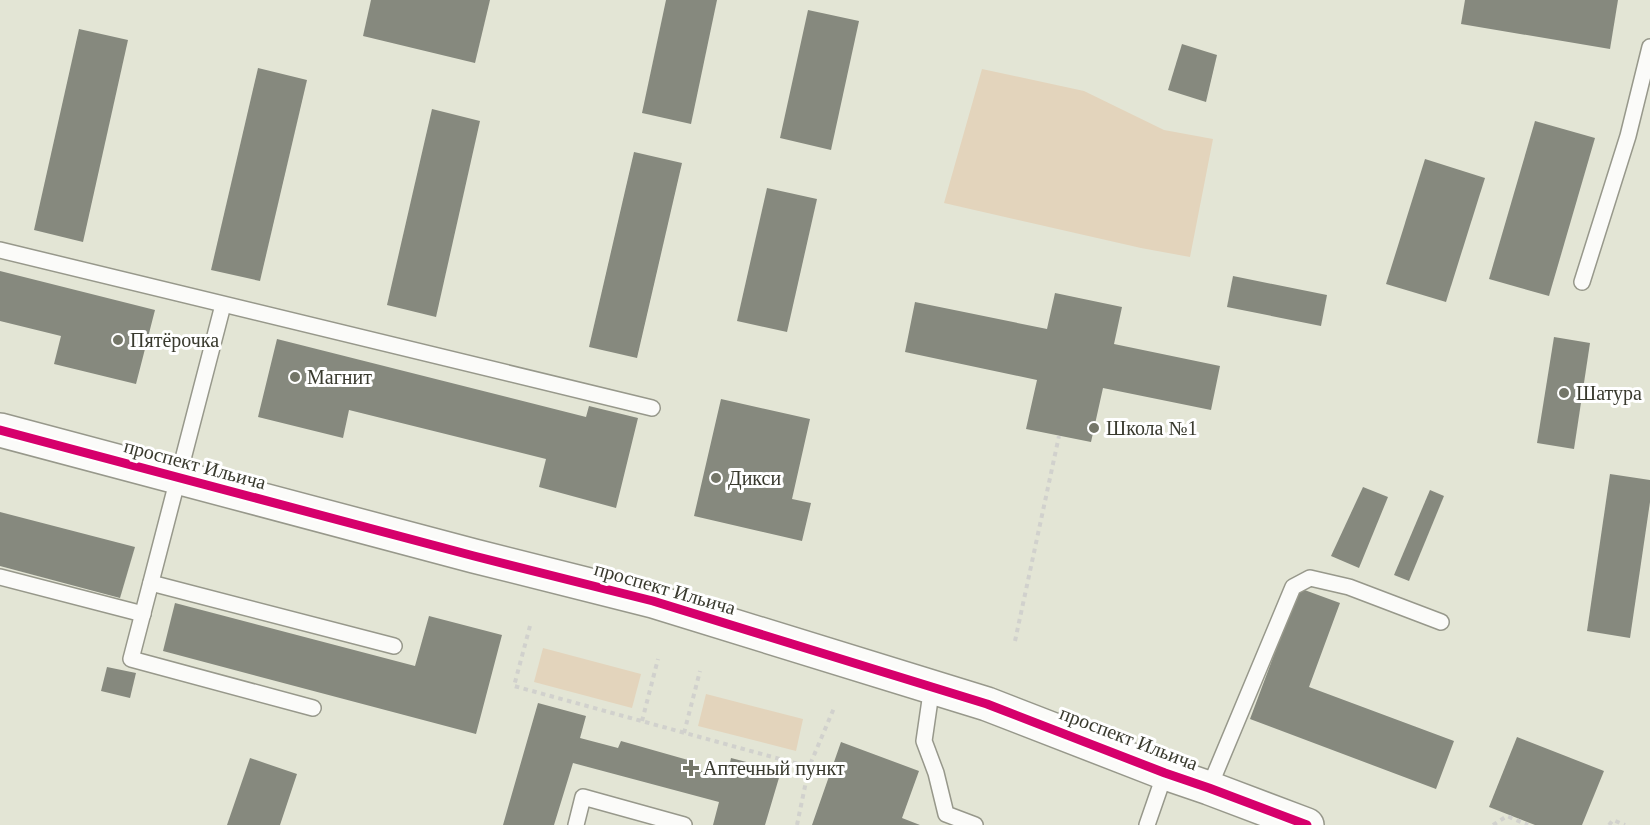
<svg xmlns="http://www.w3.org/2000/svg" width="1650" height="825" font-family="'Times New Roman',serif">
<rect width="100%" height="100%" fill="#e3e5d5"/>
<g fill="#e3d4bc">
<path d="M982,69L1084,91L1164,130L1213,139L1190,257L1141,248L944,203Z"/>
<path d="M543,648L641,674L632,708L534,682Z"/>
<path d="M706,694L803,719L796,751L698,726Z"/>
</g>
<g fill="#86897e">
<path d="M371,0H490L475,63L363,36Z"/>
<path d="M666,0H717L691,124L642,113Z"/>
<path d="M1465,0H1618L1610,49L1461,24Z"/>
<path d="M808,10L859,21L831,150L780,138Z"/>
<path d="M79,29L128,40L83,242L34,230Z"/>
<path d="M1182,44L1217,55L1206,102L1168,90Z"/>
<path d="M258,68L307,80L260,281L211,270Z"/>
<path d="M432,109L480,121L436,317L387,305Z"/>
<path d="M1535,121L1595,138L1549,296L1489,279Z"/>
<path d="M634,152L682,163L637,358L589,347Z"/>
<path d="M1425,159L1485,178L1446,302L1386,284Z"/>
<path d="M767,188L817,199L787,332L737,321Z"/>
<path d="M0,271L155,310L136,384L54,364L61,336L0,321Z"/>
<path d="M1233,276L1327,295L1321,326L1227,307Z"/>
<path d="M1055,293L1122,307L1114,344L1220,366L1211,410L1103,388L1091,442L1026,429L1037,380L905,352L915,302L1047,329Z"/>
<path d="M1554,337L1590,343L1574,449L1537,443Z"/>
<path d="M277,339L586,417L589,406L638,418L616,508L539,487L546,459L349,410L343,438L258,417Z"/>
<path d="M721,399L810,419L792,499L811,503L802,541L694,516Z"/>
<path d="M1610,474L1650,480V502L1630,638L1587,631Z"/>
<path d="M1363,487L1388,497L1359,568L1331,556Z"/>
<path d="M1430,490L1444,496L1409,581L1394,575Z"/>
<path d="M0,512L135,547L120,598L0,566Z"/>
<path d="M1299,588L1340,603L1309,687L1454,741L1436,789L1250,719Z"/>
<path d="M175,603L415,666L429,616L502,635L476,734L163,651Z"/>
<path d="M107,667L136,673L130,698L101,691Z"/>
<path d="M538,703L586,716L580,738L618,748L621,741L688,760L686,767L727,777L731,758L781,771L765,825H713L719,802L573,763L554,825H503Z"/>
<path d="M1517,737L1604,771L1582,825H1535L1489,807Z"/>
<path d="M841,742L919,771L902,818L920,825H812Z"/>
<path d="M250,758L297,774L280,825H227Z"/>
</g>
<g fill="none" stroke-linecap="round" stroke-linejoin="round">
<g stroke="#97988b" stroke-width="18">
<g id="lane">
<path d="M0,250L652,408"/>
<path d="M1582,282L1628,136L1650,47"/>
<path d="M223,305L131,659L313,708"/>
<path d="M0,577L143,614"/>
<path d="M151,583L394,646"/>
<path d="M932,686L924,741L936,773L946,814L975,825"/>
<path d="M1209,788L1293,587L1310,578L1349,587L1441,622"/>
<path d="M576,825L583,797L684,825"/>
<path d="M1147,825L1165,773"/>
</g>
</g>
<g stroke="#97988b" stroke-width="36">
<path id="secondary" d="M0,430L474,556L653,601L987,704L1165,773L1209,788L1307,825"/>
</g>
<g stroke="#d1d1cd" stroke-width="4" stroke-dasharray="4.5 4.5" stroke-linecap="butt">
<path d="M530,626L514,686L809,767"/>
<path d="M1015,641L1059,436"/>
<path d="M642,721L658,659"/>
<path d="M684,733L700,671"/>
<path d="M797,825L809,767L834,708"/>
<path d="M1493,825L1507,816L1528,825"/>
<path d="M1609,825L1613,820L1625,825"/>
</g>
<use href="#lane" stroke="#fbfbf9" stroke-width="15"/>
<use href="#secondary" stroke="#fbfbf9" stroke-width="33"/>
<g stroke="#fff" stroke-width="13">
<path id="cycleway" d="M0,430L474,556L653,601L987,704L1165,773L1209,788L1307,825"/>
</g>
<use href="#cycleway" stroke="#d6006c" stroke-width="9"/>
</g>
<g fill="#747668" stroke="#fff" stroke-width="2">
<circle cx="118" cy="340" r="6"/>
<circle cx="295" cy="377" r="6"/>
<circle cx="1564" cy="393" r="6"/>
<circle cx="1094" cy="428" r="6"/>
<circle cx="716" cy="478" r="6"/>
<path d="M688 759h6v6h6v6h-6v6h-6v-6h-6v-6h6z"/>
</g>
<g text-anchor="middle" stroke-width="6" stroke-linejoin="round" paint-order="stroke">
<g font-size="20" fill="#393a2e" stroke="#fff" text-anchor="start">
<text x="130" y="347">Пятёрочка</text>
<text x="307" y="384">Магнит</text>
<text x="1576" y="400">Шатура</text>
<text x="1106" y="435">Школа №1</text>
<text x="728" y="485">Дикси</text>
<text x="703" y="775">Аптечный пункт</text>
</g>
<g font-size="20" fill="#393a2e" stroke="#fff">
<text transform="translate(195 464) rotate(15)" y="7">проспект Ильича</text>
<text transform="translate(665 588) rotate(16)" y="7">проспект Ильича</text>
<text transform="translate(1129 738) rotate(21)" y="7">проспект Ильича</text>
</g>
</g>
</svg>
